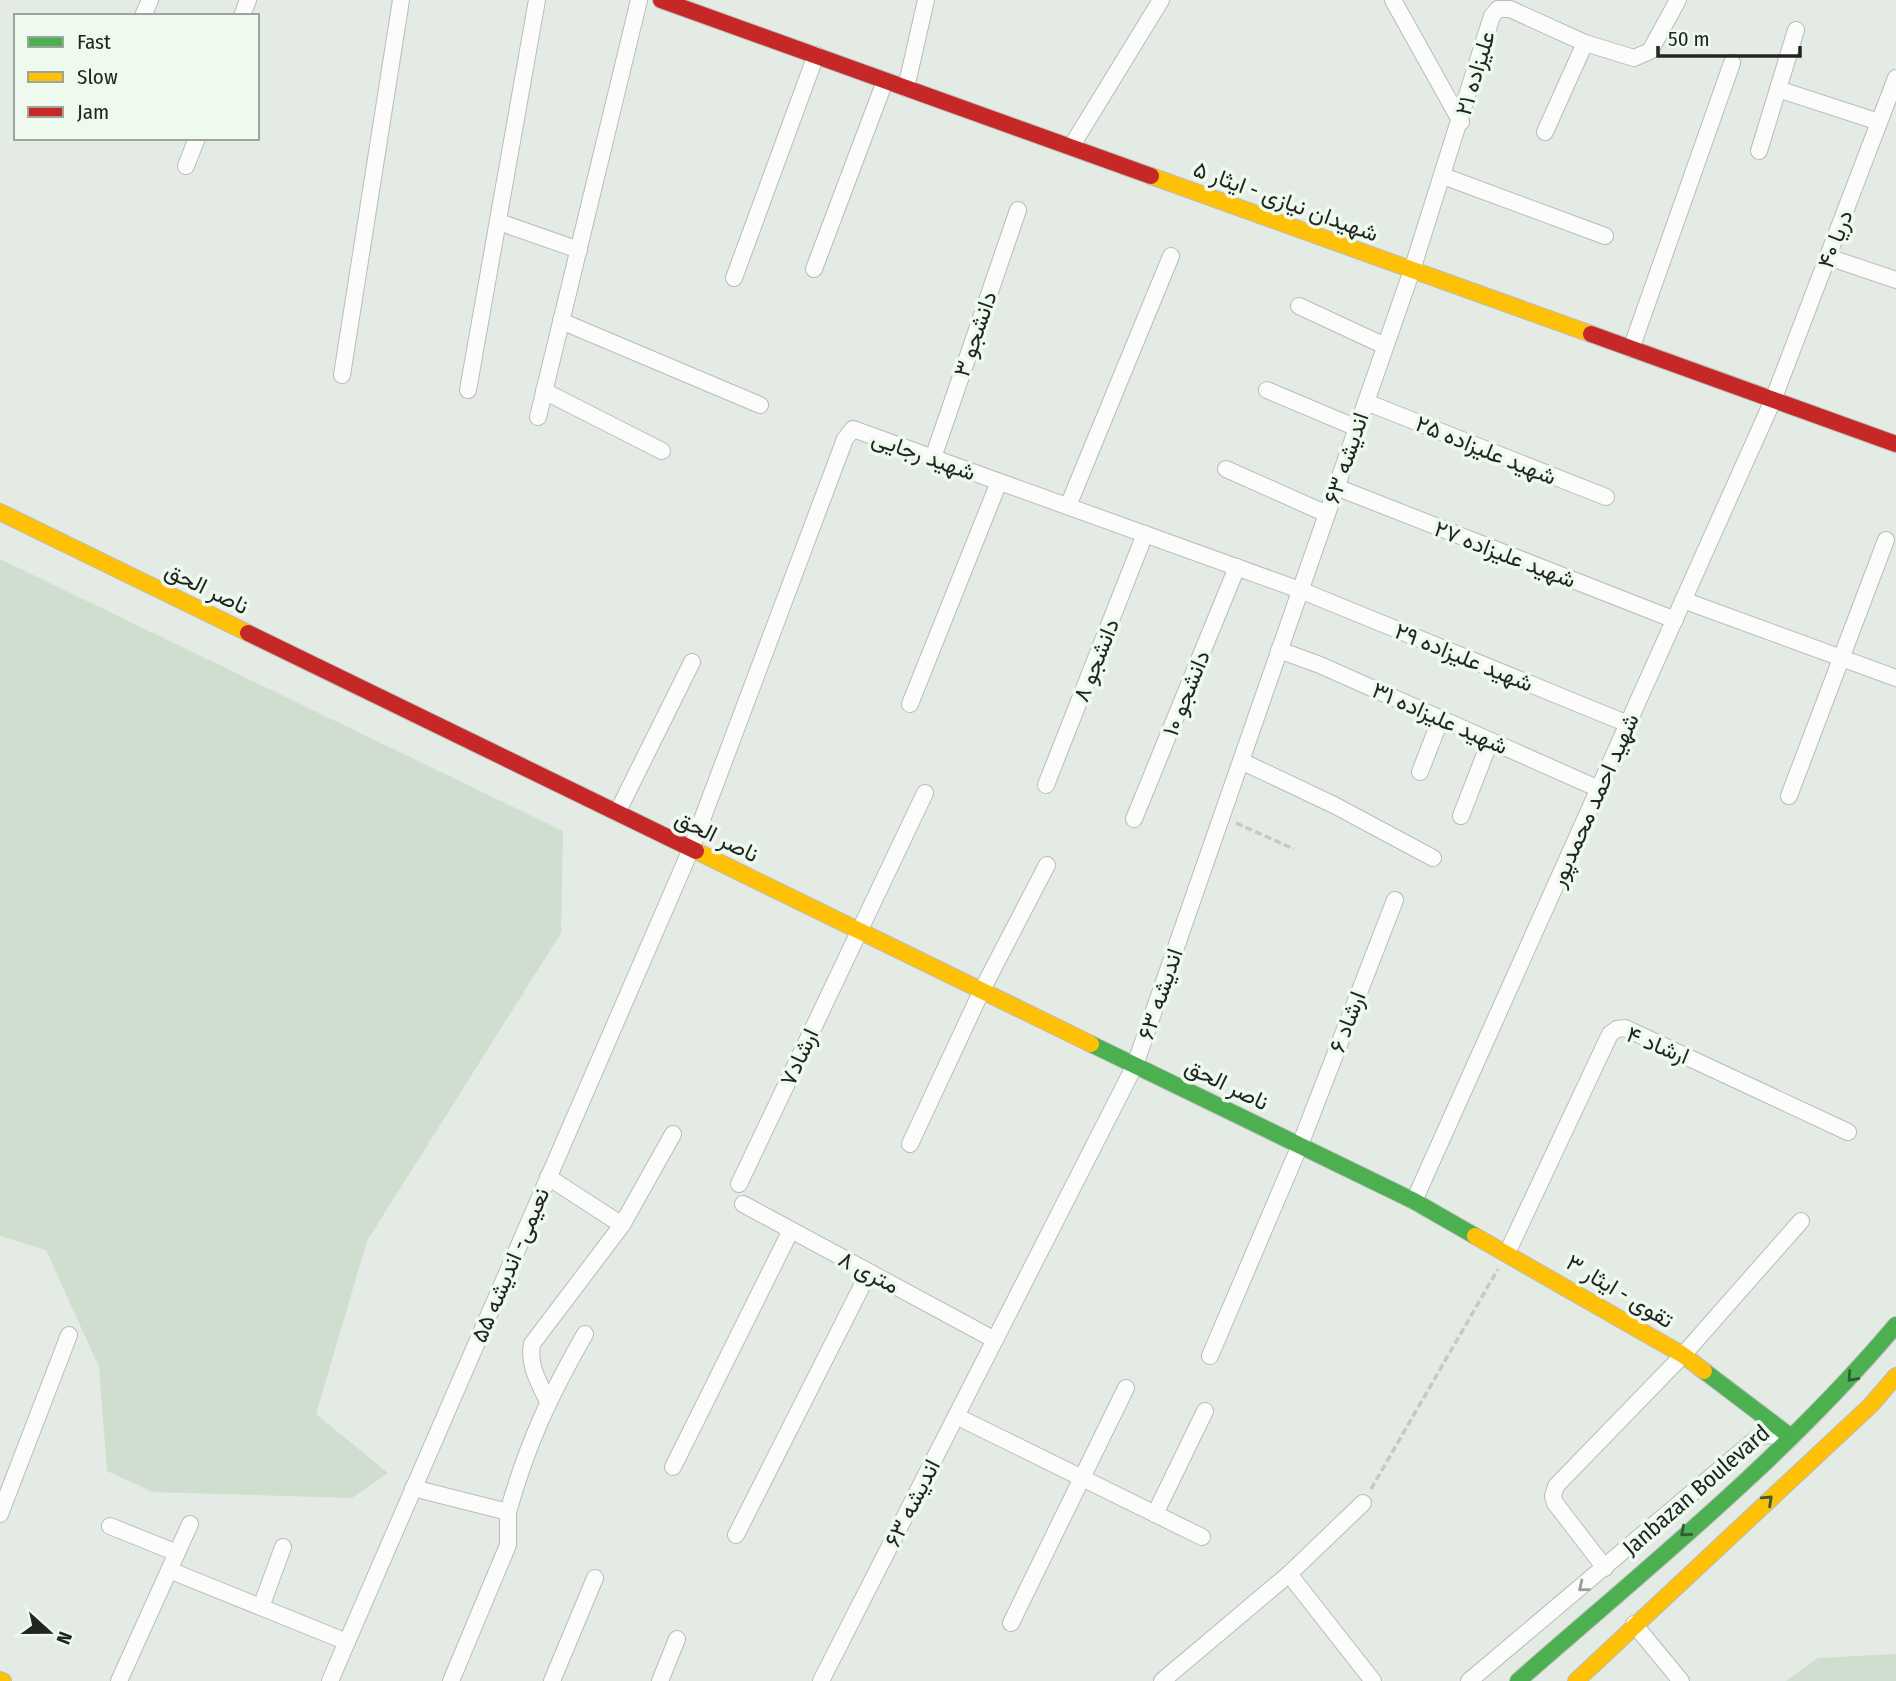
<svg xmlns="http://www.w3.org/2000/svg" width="1896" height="1681" font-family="'Fira Sans Condensed',Vazirmatn,sans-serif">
<rect width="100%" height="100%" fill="#e4eae4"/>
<g fill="#d0ded0">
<path d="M0,559L563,831L561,933L367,1241L316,1414L388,1473L352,1498L153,1492L107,1471L99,1367L46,1250L0,1236Z"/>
<path d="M1896,1654V1681H1786L1818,1658Z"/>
</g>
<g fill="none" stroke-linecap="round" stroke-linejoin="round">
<g stroke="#b9bdb9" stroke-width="18">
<g id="street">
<path d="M1393,0L1461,122"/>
<path d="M143,16L150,0"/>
<path d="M242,16L248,0"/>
<path d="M906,88L926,0"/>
<path d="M1778,89L1879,122"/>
<path d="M1545,132L1585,43"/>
<path d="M1071,147L1161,0"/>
<path d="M1759,151L1796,30"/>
<path d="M186,166L197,138"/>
<path d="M1443,176L1605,236"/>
<path d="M499,222L579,250"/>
<path d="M1828,257L1896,280"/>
<path d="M814,269L885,81"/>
<path d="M734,278L816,55"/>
<path d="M1299,306L1385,346"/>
<path d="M561,321L760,405"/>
<path d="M1631,349L1732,63"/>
<path d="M342,375L401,0"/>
<path d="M468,390L537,0"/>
<path d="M1267,390L1357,428"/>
<path d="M544,391L662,451"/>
<path d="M1366,402L1606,497"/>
<path d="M538,417L639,0"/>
<path d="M933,458L1018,210"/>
<path d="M1226,469L1327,514"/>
<path d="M1336,487L1675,620"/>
<path d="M1068,506L1171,256"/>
<path d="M1683,600L1896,678"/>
<path d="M1279,650L1320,665L1599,789"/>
<path d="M910,704L999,482"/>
<path d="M1241,761L1334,805L1433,858"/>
<path d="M1420,772L1441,718"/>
<path d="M1046,785L1145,534"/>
<path d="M1789,796L1886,540"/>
<path d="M617,813L692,662"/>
<path d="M1461,816L1490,741"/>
<path d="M1134,819L1237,567"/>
<path d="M910,1144L982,990L1047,865"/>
<path d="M548,1177L622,1225"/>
<path d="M739,1184L925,793"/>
<path d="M1414,1201L1773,400L1896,78"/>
<path d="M743,1204L995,1340"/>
<path d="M1508,1251L1610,1034L1617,1029L1625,1028L1848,1132"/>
<path d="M1210,1356L1300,1145L1395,900"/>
<path d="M547,1400C539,1382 528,1365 532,1344L622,1225L673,1134"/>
<path d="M956,1416L1202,1537"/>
<path d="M673,1467L791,1230"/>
<path d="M413,1488L508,1512V1545L451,1681"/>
<path d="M508,1512C528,1442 549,1397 585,1334"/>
<path d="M0,1514L69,1335"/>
<path d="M1155,1514L1205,1411"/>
<path d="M110,1526L177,1553"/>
<path d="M736,1535L869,1272"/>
<path d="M1605,1568L1555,1503L1553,1496L1556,1486L1683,1355L1801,1221"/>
<path d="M169,1570L347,1642"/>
<path d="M1289,1574L1373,1681"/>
<path d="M261,1607L283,1547"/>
<path d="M1011,1623L1126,1388"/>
<path d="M1634,1624L1681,1681"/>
<path d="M119,1681L190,1524"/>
<path d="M330,1681L691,849L845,439L853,429L1300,590L1628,724"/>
<path d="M552,1681L595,1578"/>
<path d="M660,1681L677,1639"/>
<path d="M821,1681L1135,1065L1412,270L1492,16L1498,9H1510L1585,43L1634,58L1650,51L1678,0"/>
<path d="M1162,1681L1289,1574L1363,1503"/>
<path d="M1469,1681L1757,1438L1767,1435L1791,1437"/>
</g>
</g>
<g stroke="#b9bdb9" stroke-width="18">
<g id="fast">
<path d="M1091,1044L1414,1201L1475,1236"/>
<path d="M1704,1371L1791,1437"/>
<path d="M1518,1681C1648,1567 1784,1458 1896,1325"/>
</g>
</g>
<g stroke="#b9bdb9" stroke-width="18">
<g id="slow">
<path d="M1151,176L1591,334"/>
<path d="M0,512L248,633"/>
<path d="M696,851L1091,1044"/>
<path d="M1475,1236L1683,1355L1704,1371"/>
<path d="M0,1680L3,1681"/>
<path d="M1576,1681L1871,1405L1896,1376"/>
</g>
</g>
<g stroke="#b9bdb9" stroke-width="18">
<g id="jam">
<path d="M661,0L1151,176"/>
<path d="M1591,334L1896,444"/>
<path d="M248,633L696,851"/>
</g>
</g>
<g stroke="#c6cac6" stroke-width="3.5" stroke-dasharray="7 3.5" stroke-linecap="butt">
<path d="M1236,823L1294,849"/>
<path d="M1371,1489L1498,1269"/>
</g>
<use href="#street" stroke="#fbfcfb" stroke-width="16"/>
<use href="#fast" stroke="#4caf50" stroke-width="16"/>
<use href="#slow" stroke="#ffc107" stroke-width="16"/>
<use href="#jam" stroke="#c62828" stroke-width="16"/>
</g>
<defs><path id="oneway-chevron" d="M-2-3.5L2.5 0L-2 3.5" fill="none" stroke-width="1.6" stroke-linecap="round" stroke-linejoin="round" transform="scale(1.75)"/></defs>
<g stroke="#335d34">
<use href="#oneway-chevron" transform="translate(1852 1377) rotate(132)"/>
<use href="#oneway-chevron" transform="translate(1768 1500) rotate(-43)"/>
<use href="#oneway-chevron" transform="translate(1685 1532) rotate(139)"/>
</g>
<use stroke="#999c99" href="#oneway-chevron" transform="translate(1583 1587) rotate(141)"/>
<g text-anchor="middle" stroke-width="7" stroke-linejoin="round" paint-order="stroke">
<g font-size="23" fill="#222622" stroke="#eefaee">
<text transform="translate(1475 73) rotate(-73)" y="8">علیزاده ۲۱</text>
<text transform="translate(1286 201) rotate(20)" y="8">شهیدان نیازی - ایثار ۵</text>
<text transform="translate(1835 239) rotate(-69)" y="8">دریا ۴۰</text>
<text transform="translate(975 334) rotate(-71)" y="8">دانشجو ۳</text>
<text transform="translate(1486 450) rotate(22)" y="8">شهید علیزاده ۲۵</text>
<text transform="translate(924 455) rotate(20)" y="8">شهید رجایی</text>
<text transform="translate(1346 458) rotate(-71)" y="8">اندیشه ۶۳</text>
<text transform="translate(1505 554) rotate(21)" y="8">شهید علیزاده ۲۷</text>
<text transform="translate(207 588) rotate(26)" y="8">ناصر الحق</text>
<text transform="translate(1464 657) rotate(22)" y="8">شهید علیزاده ۲۹</text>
<text transform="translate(1096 660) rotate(-68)" y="8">دانشجو ۸</text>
<text transform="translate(1186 693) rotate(-68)" y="8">دانشجو ۱۰</text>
<text transform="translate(1440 718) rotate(24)" y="8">شهید علیزاده ۳۱</text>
<text transform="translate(1594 800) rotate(-66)" y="8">شهید احمد محمدپور</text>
<text transform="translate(717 836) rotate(26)" y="8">ناصر الحق</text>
<text transform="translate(1160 994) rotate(-71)" y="8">اندیشه ۶۳</text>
<text transform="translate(1347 1022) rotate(-69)" y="8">ارشاد ۶</text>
<text transform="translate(1658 1045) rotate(22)" y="8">ارشاد ۴</text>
<text transform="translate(799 1057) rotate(-65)" y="8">ارشاد۷</text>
<text transform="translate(1227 1084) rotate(26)" y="8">ناصر الحق</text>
<text transform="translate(510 1265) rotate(-67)" y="8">نعیمی- اندیشه ۵۵</text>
<text transform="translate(869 1272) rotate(28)" y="8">۸ متری</text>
<text transform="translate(1620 1291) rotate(31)" y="8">تقوی - ایثار ۳</text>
<text transform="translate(1696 1490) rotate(-41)" y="8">Janbazan Boulevard</text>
<text transform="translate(912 1503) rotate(-63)" y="8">اندیشه ۶۳</text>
</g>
</g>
<rect x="14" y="14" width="245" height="126" fill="#eefaee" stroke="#9ca59c" stroke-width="2"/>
<rect x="28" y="37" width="35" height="10" fill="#4caf50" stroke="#9ca59c" stroke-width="2"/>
<text x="77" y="49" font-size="21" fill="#222622">Fast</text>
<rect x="28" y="72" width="35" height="10" fill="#ffc107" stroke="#9ca59c" stroke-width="2"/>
<text x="77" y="84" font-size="21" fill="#222622">Slow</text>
<rect x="28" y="107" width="35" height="10" fill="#c62828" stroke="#9ca59c" stroke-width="2"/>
<text x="77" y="119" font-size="21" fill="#222622">Jam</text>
<g transform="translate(49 1632) rotate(111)" stroke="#eefaee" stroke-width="5" paint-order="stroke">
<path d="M0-5L12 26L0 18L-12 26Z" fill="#222622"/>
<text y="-10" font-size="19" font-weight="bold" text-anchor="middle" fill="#222622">N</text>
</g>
<path d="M1658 46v10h142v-10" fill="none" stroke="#222622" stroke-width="3.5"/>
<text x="1668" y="46" font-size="21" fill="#222622" stroke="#eefaee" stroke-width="5" paint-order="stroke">50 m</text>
</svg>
